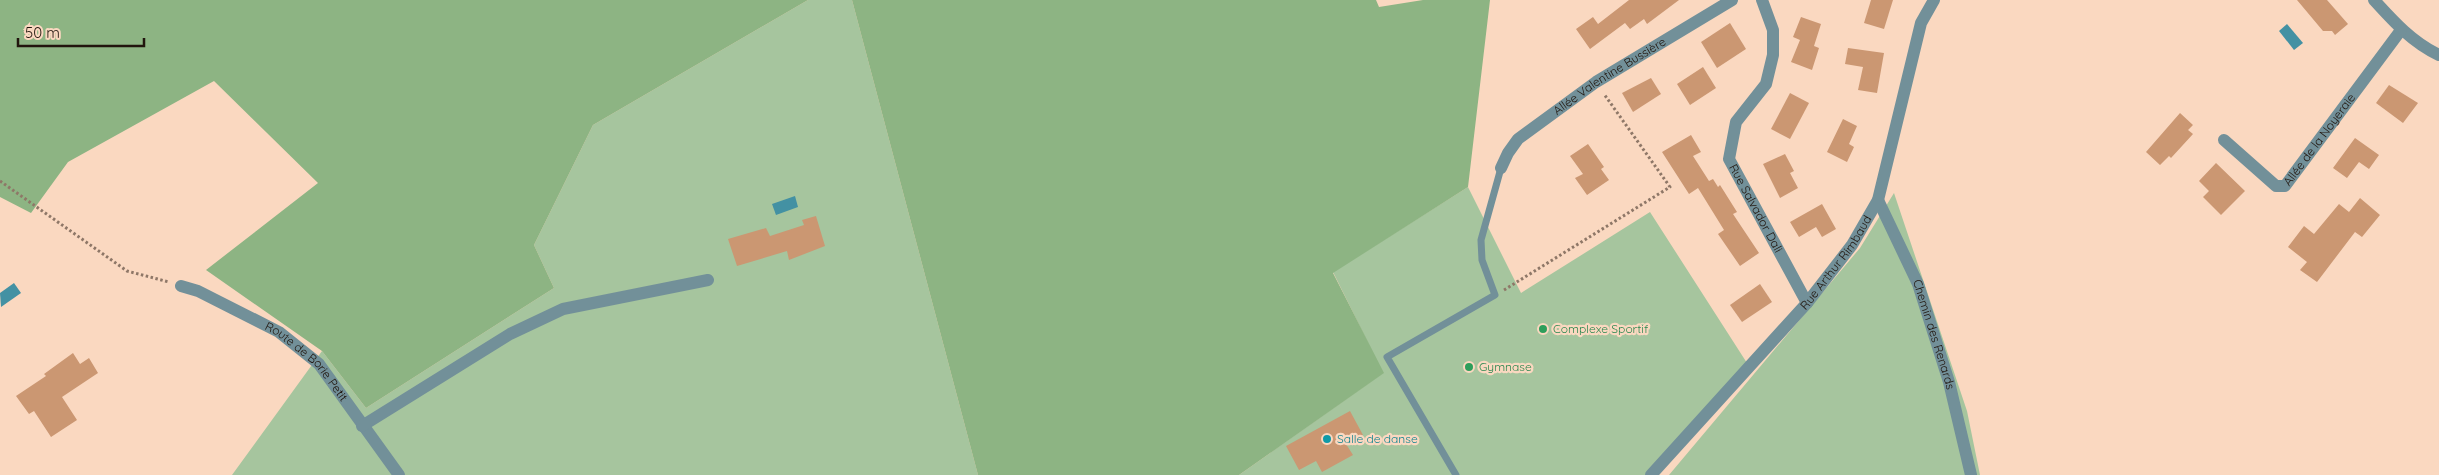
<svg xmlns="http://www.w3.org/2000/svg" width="2439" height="475" font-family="Quicksand,sans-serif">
<rect width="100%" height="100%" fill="#fad8c0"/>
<g fill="#a6c59e">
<path d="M808,0H852L978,475H232L322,351L366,408L554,288L534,245L593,125Z"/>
<path d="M1468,187L1521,293L1650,212L1747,363L1646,475H1239L1383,373L1333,272Z"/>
<path d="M1894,193L1967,411L1980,475H1669L1860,248Z"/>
</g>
<g fill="#8db483">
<path d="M0,0H808L593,125L534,245L554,288L366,408L322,351L206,270L318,183L214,81L68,162L31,213L0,197Z"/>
<path d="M852,0H1376L1379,7L1423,0H1490L1468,187L1333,273L1384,373L1239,475H978Z"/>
</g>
<g fill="#4391a3">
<path d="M2287,24L2303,43L2294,50L2279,31Z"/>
<path d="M795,196L798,207L776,215L772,204Z"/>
<path d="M14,283L21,293L1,307L0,293Z"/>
</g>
<g fill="#cb9772">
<path d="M1629,0H1679L1647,24L1644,19L1630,29L1625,23L1590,49L1576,29L1593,17L1598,24Z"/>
<path d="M1871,0H1893L1884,29L1864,23Z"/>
<path d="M2297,0H2327L2348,24L2335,35L2332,31H2323Z"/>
<path d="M1801,17L1821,24L1814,46L1819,48L1812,70L1791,62L1800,40L1793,37Z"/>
<path d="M1730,23L1746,49L1717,68L1701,42Z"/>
<path d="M1848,48L1884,53L1877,93L1858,90L1863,67L1845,64Z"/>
<path d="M1703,67L1716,88L1690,105L1677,84Z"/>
<path d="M1651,78L1661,94L1633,112L1622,93Z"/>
<path d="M2389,85L2418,103L2403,123L2376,103Z"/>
<path d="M1790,93L1809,103L1790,139L1771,129Z"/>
<path d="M2180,113L2193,125L2188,130L2193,134L2171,158L2169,156L2160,165L2146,152Z"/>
<path d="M1843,119L1857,126L1849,144L1854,147L1847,162L1827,152Z"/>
<path d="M1691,135L1701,152L1693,156L1709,181L1713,179L1718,187L1720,185L1737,212L1733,214L1759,253L1740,266L1718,234L1724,230L1698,188L1689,194L1662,152Z"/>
<path d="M2355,138L2379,155L2369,169L2359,162L2347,178L2333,168Z"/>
<path d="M1588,144L1604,167L1601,169L1609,180L1587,195L1575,178L1583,174L1570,156Z"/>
<path d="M1785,154L1794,171L1790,173L1798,188L1780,198L1763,164Z"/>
<path d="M2216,163L2245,191L2221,215L2203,197L2209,191L2199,181Z"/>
<path d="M2360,198L2380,215L2362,237L2355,232L2317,282L2300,270L2307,262L2288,247L2304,226L2314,234L2339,204L2349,212Z"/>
<path d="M1822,204L1836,229L1822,237L1816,227L1799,237L1790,222Z"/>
<path d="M816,216L825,246L789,260L787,251L737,266L728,239L766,228L770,236L804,225L802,220Z"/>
<path d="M1760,284L1772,302L1742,322L1730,305Z"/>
<path d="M73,353L80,364L89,358L98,373L62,397L77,420L51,437L34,411L29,414L16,396L46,376L44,374Z"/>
<path d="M1350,411L1363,435L1346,444L1353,455L1322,472L1316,461L1299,470L1286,446Z"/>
</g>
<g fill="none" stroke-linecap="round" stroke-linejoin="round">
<g stroke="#8e7767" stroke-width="3" stroke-dasharray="2.5 2.5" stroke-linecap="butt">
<path d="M0,181L127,271L169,282"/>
<path d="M1504,290L1670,187L1604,94"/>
</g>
<path stroke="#729099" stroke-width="7" d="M1456,475L1387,357L1495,295L1482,260L1481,240L1501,168"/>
<g stroke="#729099" stroke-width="12">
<path id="s1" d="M1762,0L1773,30V55L1766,84L1736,122L1729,159L1807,303"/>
<path d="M2374,0C2394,22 2412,42 2439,55"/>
<path id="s2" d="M2224,140L2276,186H2285L2401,30"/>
<path id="s3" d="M1501,168L1508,153L1518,139L1596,82L1732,0"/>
<path id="s4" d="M1878,200L1918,284L1949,382L1971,475"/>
<path id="s5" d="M181,286L198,291L279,332L319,364L399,475"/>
<path d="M362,426L510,334L563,309L708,280"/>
<path id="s6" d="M1651,475L1807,303L1852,245L1878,200L1921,23L1934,0"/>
</g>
</g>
<g fill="#2e9e5b" stroke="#fad8c0" stroke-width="2">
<circle cx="1543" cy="329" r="5"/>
<circle cx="1469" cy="367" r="5"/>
</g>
<circle fill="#0f9aa8" stroke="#fad8c0" stroke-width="2" cx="1327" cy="439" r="5"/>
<g text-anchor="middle" stroke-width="4.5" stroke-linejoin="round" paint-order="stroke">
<g font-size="12" fill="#21150d" stroke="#fad8c0">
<text dy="4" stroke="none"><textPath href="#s3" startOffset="145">Allée Valentine Bussière</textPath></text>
<text dy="4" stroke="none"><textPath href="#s2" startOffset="136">Allée de la Noyeraie</textPath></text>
<text dy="4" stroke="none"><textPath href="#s1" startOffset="229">Rue Salvador Dali</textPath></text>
<text dy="4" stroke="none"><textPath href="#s6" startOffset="282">Rue Arthur Rimbaud</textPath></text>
<text dy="4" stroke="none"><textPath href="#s4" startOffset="146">Chemin des Renards</textPath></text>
<text dy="4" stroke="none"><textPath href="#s5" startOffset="149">Route de Borie Petit</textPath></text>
</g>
<g font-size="12" fill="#27864d" stroke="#fad8c0" text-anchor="start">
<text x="1553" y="333">Complexe Sportif</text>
<text x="1479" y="371">Gymnase</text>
</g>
<g font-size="12" fill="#0d838f" stroke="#fad8c0" text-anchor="start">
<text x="1337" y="443">Salle de danse</text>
</g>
</g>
<path d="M18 38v8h126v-8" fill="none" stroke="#21150d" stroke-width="2.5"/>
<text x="25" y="38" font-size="15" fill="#21150d" stroke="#fad8c0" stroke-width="4" paint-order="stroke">50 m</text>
</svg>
